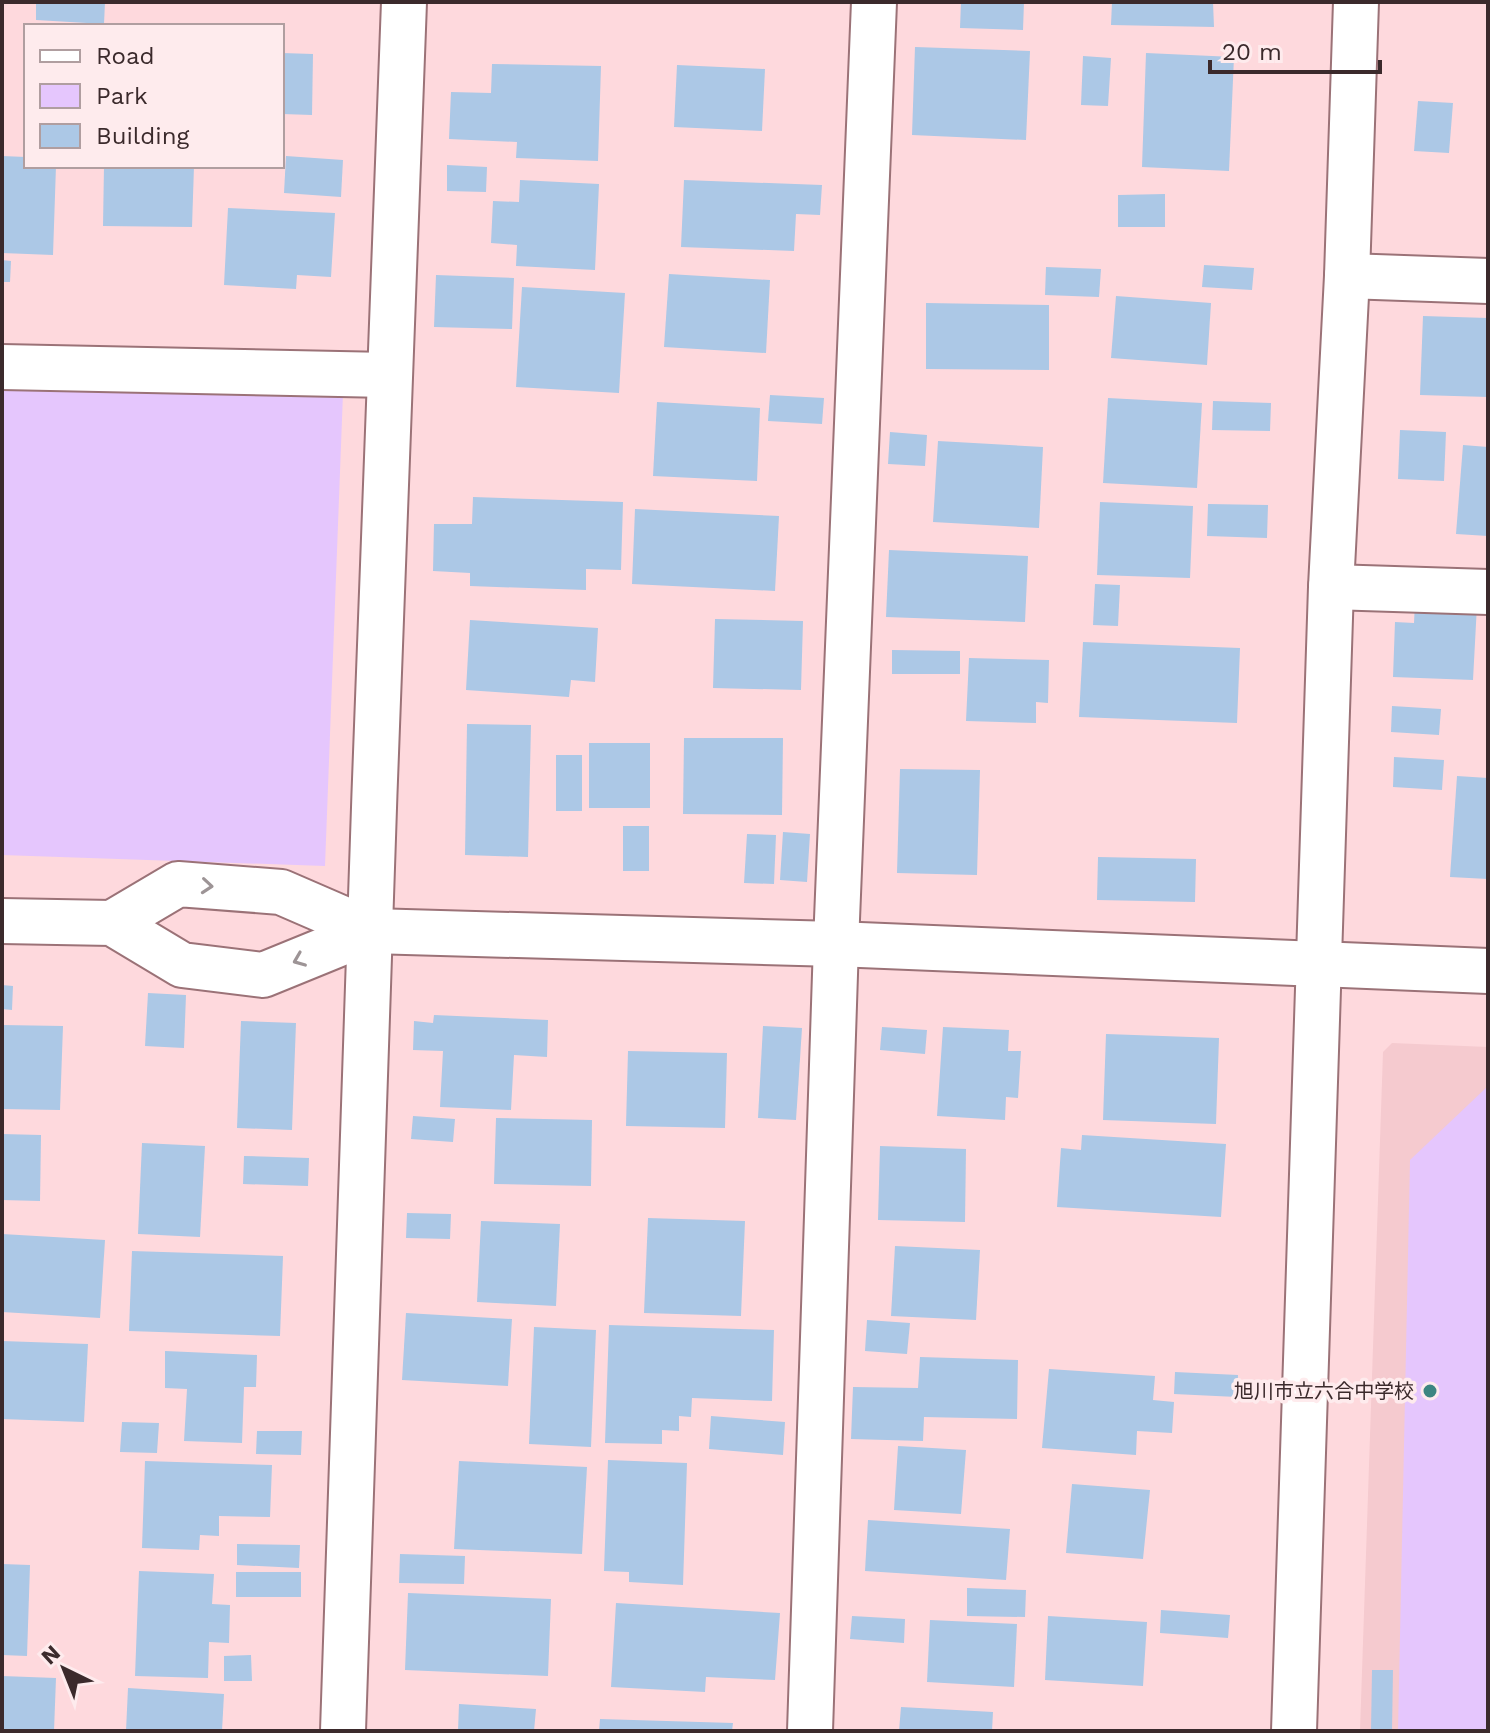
<svg xmlns="http://www.w3.org/2000/svg" width="1490" height="1733" font-family="'Work Sans','Noto Sans JP',sans-serif">
<rect width="100%" height="100%" fill="#fed9dd"/>
<path fill="#f5cacf" d="M1392,1043L1488,1047V1731H1360L1383,1052Z"/>
<g fill="#e5c6fd">
<path d="M2,381L343,393L325,866L2,855Z"/>
<path d="M1488,1086V1731H1398L1410,1160Z"/>
</g>
<g fill="#acc8e6">
<path d="M36,2H105L104,24L36,20Z"/>
<path d="M961,2H1024L1023,30L960,28Z"/>
<path d="M1112,2H1213L1214,27L1111,25Z"/>
<path d="M915,47L1030,51L1026,140L912,135Z"/>
<path d="M282,53L313,54L312,115L282,114Z"/>
<path d="M1146,53L1234,57L1229,171L1142,167Z"/>
<path d="M1083,56L1111,58L1108,106L1081,105Z"/>
<path d="M492,64L601,66L598,161L516,158L517,142L449,139L451,92L491,93Z"/>
<path d="M677,65L765,69L762,131L674,127Z"/>
<path d="M1418,101L1453,103L1449,153L1414,151Z"/>
<path d="M2,156L26,157V166H56L53,255L2,253Z"/>
<path d="M286,156L343,160L341,197L284,193Z"/>
<path d="M447,165L487,167L486,192L447,191Z"/>
<path d="M104,166H194L192,227L103,226Z"/>
<path d="M520,180L599,184L595,270L516,266L517,245L491,243L493,201L519,202Z"/>
<path d="M684,180L822,185L820,215L796,214L794,251L681,247Z"/>
<path d="M1165,194V227H1118V195Z"/>
<path d="M228,208L335,213L331,277L297,275L296,289L224,285Z"/>
<path d="M2,260L11,261L10,282H2Z"/>
<path d="M1204,265L1254,268L1252,290L1202,287Z"/>
<path d="M1046,267L1101,269L1099,297L1045,295Z"/>
<path d="M669,274L770,280L766,353L664,347Z"/>
<path d="M436,275L514,278L512,329L434,327Z"/>
<path d="M522,287L625,293L619,393L516,387Z"/>
<path d="M1116,296L1211,303L1207,365L1111,358Z"/>
<path d="M926,303L1049,305V370L926,369Z"/>
<path d="M1423,316L1488,318V397L1420,395Z"/>
<path d="M770,395L824,398L822,424L768,421Z"/>
<path d="M1108,398L1202,403L1197,488L1103,483Z"/>
<path d="M1213,401L1271,403L1270,431L1212,430Z"/>
<path d="M657,402L760,408L757,481L653,476Z"/>
<path d="M1400,430L1446,432L1444,481L1398,479Z"/>
<path d="M890,432L927,435L925,466L888,464Z"/>
<path d="M938,441L1043,447L1039,528L933,522Z"/>
<path d="M1463,445L1488,447V536L1456,534Z"/>
<path d="M473,497L623,502L621,570L586,569V590L470,586V573L433,571L434,524H472Z"/>
<path d="M1100,502L1193,506L1190,578L1097,575Z"/>
<path d="M1208,504L1268,505L1267,538L1207,536Z"/>
<path d="M635,509L779,516L775,591L632,584Z"/>
<path d="M889,550L1028,556L1025,622L886,617Z"/>
<path d="M1095,584L1120,585L1118,626L1093,625Z"/>
<path d="M1415,602L1477,605L1473,680L1393,677L1395,622L1414,623Z"/>
<path d="M715,619L803,621L801,690L713,688Z"/>
<path d="M470,620L598,628L595,682L571,680L569,697L466,690Z"/>
<path d="M1083,642L1240,648L1237,723L1079,717Z"/>
<path d="M892,650L960,651V674H892Z"/>
<path d="M969,658L1049,660L1048,703L1036,702V723L966,721Z"/>
<path d="M1392,706L1441,709L1439,735L1391,732Z"/>
<path d="M467,724L531,725L528,857L465,855Z"/>
<path d="M684,738H783L782,815L683,814Z"/>
<rect x="589" y="743" width="61" height="65"/>
<rect x="556" y="755" width="26" height="56"/>
<path d="M1394,757L1444,760L1442,790L1393,787Z"/>
<path d="M900,769L980,770L977,875L897,873Z"/>
<path d="M1457,776L1488,778V879L1450,877Z"/>
<rect x="623" y="826" width="26" height="45"/>
<path d="M783,832L810,834L807,882L780,880Z"/>
<path d="M747,834L776,835L774,884L744,883Z"/>
<path d="M1098,857L1196,859L1195,902L1097,900Z"/>
<path d="M2,985L13,986L12,1010L2,1009Z"/>
<path d="M148,993L186,995L184,1048L145,1046Z"/>
<path d="M434,1015L548,1020L547,1057L514,1055L511,1110L440,1107L443,1051L413,1050L414,1021L433,1023Z"/>
<path d="M241,1021L296,1023L292,1130L237,1128Z"/>
<path d="M2,1025L63,1026L60,1110L2,1109Z"/>
<path d="M763,1026L802,1028L796,1120L758,1118Z"/>
<path d="M882,1027L927,1030L925,1054L880,1050Z"/>
<path d="M943,1027L1009,1030L1008,1051H1021L1018,1098L1006,1097L1005,1120L937,1116Z"/>
<path d="M1106,1034L1219,1038L1216,1124L1103,1120Z"/>
<path d="M628,1051L727,1053L725,1128L626,1126Z"/>
<path d="M413,1116L455,1119L453,1142L411,1139Z"/>
<path d="M496,1118L592,1120L591,1186L494,1184Z"/>
<path d="M2,1134L41,1135L40,1201L2,1200Z"/>
<path d="M1082,1135L1226,1144L1221,1217L1057,1207L1061,1148L1081,1150Z"/>
<path d="M142,1143L205,1146L200,1237L138,1234Z"/>
<path d="M880,1146L966,1149L965,1222L878,1220Z"/>
<path d="M244,1156L309,1158L308,1186L243,1184Z"/>
<path d="M407,1213L451,1214L450,1239L406,1238Z"/>
<path d="M648,1218L745,1221L741,1316L644,1313Z"/>
<path d="M481,1221L560,1224L556,1306L477,1302Z"/>
<path d="M2,1234L105,1240L100,1318L2,1312Z"/>
<path d="M895,1246L980,1250L976,1320L891,1316Z"/>
<path d="M132,1251L283,1256L280,1336L129,1331Z"/>
<path d="M406,1313L512,1319L508,1386L402,1380Z"/>
<path d="M867,1320L910,1323L907,1354L865,1351Z"/>
<path d="M609,1325L774,1330L772,1401L692,1398L691,1417L679,1416V1431L662,1430V1444L605,1443Z"/>
<path d="M534,1327L596,1330L591,1447L529,1444Z"/>
<path d="M2,1341L88,1344L84,1422L2,1419Z"/>
<path d="M165,1351L257,1355L256,1387H244L242,1443L184,1441L187,1389L165,1388Z"/>
<path d="M920,1357L1018,1360L1017,1419L924,1417L923,1441L851,1439L853,1387L918,1388Z"/>
<path d="M1049,1369L1155,1376L1153,1400L1174,1402L1172,1433L1137,1431L1136,1455L1042,1448Z"/>
<path d="M1175,1372L1238,1375L1237,1397L1174,1394Z"/>
<path d="M711,1416L785,1422L783,1455L709,1449Z"/>
<path d="M122,1422L159,1423L157,1453L120,1452Z"/>
<path d="M257,1431H302L301,1455L256,1454Z"/>
<path d="M898,1446L966,1450L961,1514L894,1510Z"/>
<path d="M608,1460L687,1463L683,1585L629,1582V1572L604,1571Z"/>
<path d="M145,1461L272,1465L270,1517L219,1516V1536L200,1535L199,1550L142,1548Z"/>
<path d="M459,1461L587,1467L582,1554L454,1549Z"/>
<path d="M1072,1484L1150,1490L1143,1559L1066,1553Z"/>
<path d="M868,1520L1010,1529L1006,1580L865,1571Z"/>
<path d="M237,1544L300,1545L299,1568L237,1565Z"/>
<path d="M400,1554L465,1556L464,1584L399,1583Z"/>
<path d="M2,1564L30,1565L27,1656L2,1655Z"/>
<path d="M139,1571L214,1574L212,1604L230,1605L229,1643L209,1642L208,1678L135,1676Z"/>
<rect x="236" y="1572" width="65" height="25"/>
<path d="M967,1588L1026,1590L1025,1617L967,1616Z"/>
<path d="M408,1593L551,1599L548,1676L405,1670Z"/>
<path d="M616,1603L780,1613L775,1680L706,1677L705,1692L611,1687Z"/>
<path d="M1161,1610L1230,1615L1228,1638L1160,1633Z"/>
<path d="M852,1616L905,1619L904,1643L850,1639Z"/>
<path d="M1048,1616L1147,1622L1143,1686L1045,1680Z"/>
<path d="M930,1620L1017,1624L1014,1687L927,1682Z"/>
<path d="M251,1655L252,1681H224V1656Z"/>
<path d="M1372,1670H1393L1392,1731H1371Z"/>
<path d="M2,1676L56,1678L54,1731H2Z"/>
<path d="M128,1688L224,1694L222,1731H126Z"/>
<path d="M459,1704L536,1709L534,1731H458Z"/>
<path d="M901,1707L993,1712L992,1731H899Z"/>
<path d="M600,1719L733,1723L732,1731H599Z"/>
</g>
<g fill="none" stroke-linecap="round" stroke-linejoin="round">
<g stroke="#9b7277" stroke-width="48">
<g id="minor">
<path d="M1347,276L1488,281"/>
<path d="M2,367L388,375"/>
<path d="M1331,587L1488,592"/>
<path d="M2,921L112,923L182,965L263,975L371,931"/>
<path d="M112,923L178,884L281,892L371,931L836,944L1488,971"/>
<path d="M343,1731C363,1155 380,578 404,2"/>
<path d="M810,1731L836,944L874,2"/>
<path d="M1294,1731L1331,587L1347,276L1356,2"/>
</g>
</g>
<use href="#minor" stroke="#fff" stroke-width="44"/>
</g>
<defs><path id="oneway-chevron" d="M-2-3.5L2.5 0L-2 3.5" fill="none" stroke-width="1.6" stroke-linecap="round" stroke-linejoin="round" transform="scale(2)"/></defs>
<g stroke="#9d9496">
<use href="#oneway-chevron" transform="translate(207 886) rotate(5)"/>
<use href="#oneway-chevron" transform="translate(299 960) rotate(158)"/>
</g>
<circle fill="#3d8581" stroke="#feebed" stroke-width="3" cx="1430" cy="1391" r="8"/>
<g text-anchor="middle" stroke-width="7" stroke-linejoin="round" paint-order="stroke">
<g font-size="20" fill="#3b2a2c" stroke="#feebed" text-anchor="end">
<text x="1414" y="1398">旭川市立六合中学校</text>
</g>
</g>
<rect width="1490" height="1733" fill="none" stroke="#3b2a2c" stroke-width="8"/>
<rect x="24" y="24" width="260" height="144" fill="#feebed" stroke="#b09ea0" stroke-width="2"/>
<rect x="40" y="50" width="40" height="12" fill="#ffffff" stroke="#b09ea0" stroke-width="2"/>
<text x="96" y="64" font-size="24" fill="#3b2a2c">Road</text>
<rect x="40" y="84" width="40" height="24" fill="#e5c6fd" stroke="#b09ea0" stroke-width="2"/>
<text x="96" y="104" font-size="24" fill="#3b2a2c">Park</text>
<rect x="40" y="124" width="40" height="24" fill="#acc8e6" stroke="#b09ea0" stroke-width="2"/>
<text x="96" y="144" font-size="24" fill="#3b2a2c">Building</text>
<g transform="translate(64 1669) rotate(317)" stroke="#feebed" stroke-width="6" paint-order="stroke">
<path d="M0-6L14 30L0 20L-14 30Z" fill="#3b2a2c"/>
<text y="-12" font-size="22" font-weight="bold" text-anchor="middle" fill="#3b2a2c">N</text>
</g>
<path d="M1210 60v12h170v-12" fill="none" stroke="#3b2a2c" stroke-width="4"/>
<text x="1222" y="60" font-size="24" fill="#3b2a2c" stroke="#feebed" stroke-width="6" paint-order="stroke">20 m</text>
</svg>
